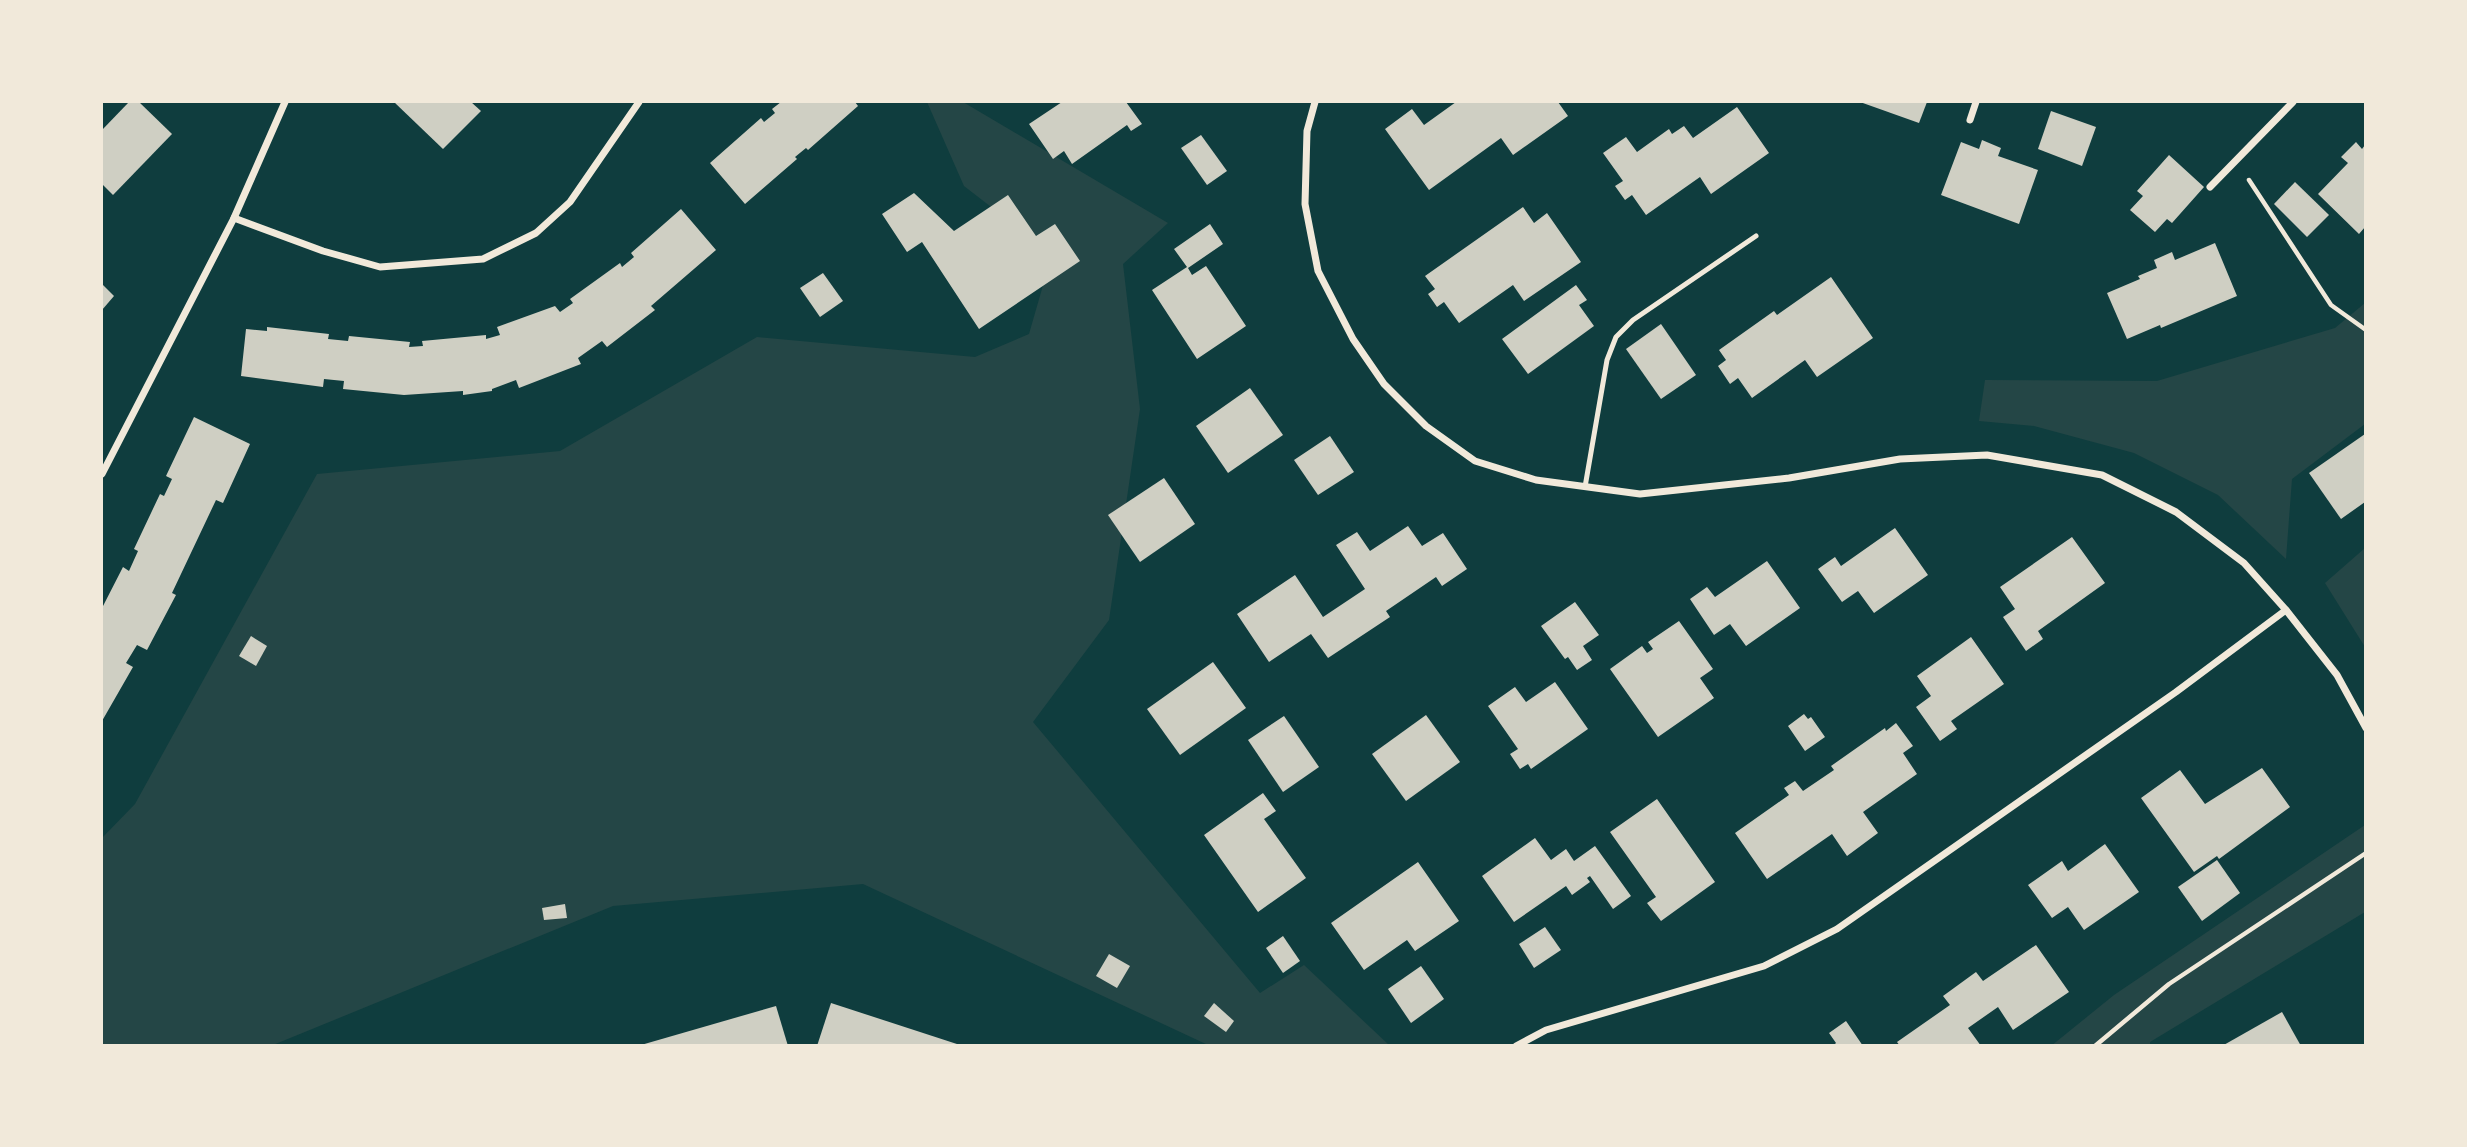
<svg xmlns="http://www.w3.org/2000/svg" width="2467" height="1147" font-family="'PT Sans',sans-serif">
<rect width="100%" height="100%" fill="#0f3d3e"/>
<g fill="#244646">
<path d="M927,102H963L1168,223L1123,264L1140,409L1109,620L1033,722L1260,993L1304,965L1389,1045H1208L863,884L613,906L273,1045L102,1046V838L135,804L317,474L560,451L757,337L975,357L1029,334L1052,254L964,186Z"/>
<path d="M2365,303V424L2292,479L2286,559L2218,495L2134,453L2034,426L1979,421L1985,380L2157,381L2335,328Z"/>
<path d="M2365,548V647L2325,583Z"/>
<path d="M2365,825V912L2150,1042V1045L2051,1046L2114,995Z"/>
</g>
<g fill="#cfcfc3">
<path d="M129,102H139L172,134L113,195L102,184V130Z"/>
<path d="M394,102H471L481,111L443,149Z"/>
<path d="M781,102H855L858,106L808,150L806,148L795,157L797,159L745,204L710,163L761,118L764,122L775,113L772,109Z"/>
<path d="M1062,102H1126L1142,124L1131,131L1127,125L1072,164L1064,151L1053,159L1029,124Z"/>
<path d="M1456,102H1558L1568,116L1513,155L1501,138L1429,190L1385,129L1412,109L1424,125Z"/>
<path d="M1860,102H1927L1919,123Z"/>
<path d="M1737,107L1769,153L1711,194L1700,177L1646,215L1632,195L1625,200L1615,186L1623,181L1603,153L1626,137L1637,152L1669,129L1672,134L1684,126L1693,138Z"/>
<path d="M2051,111L2096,127L2082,166L2038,149Z"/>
<path d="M1201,135L1227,171L1207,185L1181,148Z"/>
<path d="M1982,140L2001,148L1998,156L2038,170L2019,224L1941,195L1961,142L1979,149Z"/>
<path d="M2356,142L2362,149L2365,145V227L2359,234L2318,194L2348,163L2341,157Z"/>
<path d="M2169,155L2204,187L2172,223L2167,219L2155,232L2130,210L2143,196L2137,191Z"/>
<path d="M2295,182L2329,215L2307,237L2274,204Z"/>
<path d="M914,193L954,231L1008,195L1036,236L1055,224L1080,261L979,329L922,242L907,252L882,214Z"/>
<path d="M1523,207L1534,223L1547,213L1581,262L1524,301L1513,285L1459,323L1444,302L1437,307L1428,294L1435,289L1425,276Z"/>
<path d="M681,209L716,250L651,306L655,310L607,347L602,341L578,358L581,364L519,388L516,380L492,389V391L463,395V391L404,395L343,389L344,381L324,379L323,387L241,376L246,329L267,331V327L329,334L328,339L348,341L349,336L410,342L409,347L423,346L422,341L486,335V339L500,335L497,327L555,306L560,312L573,303L570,299L620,263L622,267L634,257L631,253Z"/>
<path d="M1210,224L1223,244L1188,268L1192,275L1206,266L1246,326L1197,359L1152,290L1187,267L1174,249Z"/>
<path d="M2215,243L2237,296L2161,328L2160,325L2127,339L2107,293L2140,279L2138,276L2157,268L2154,260L2172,252L2175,260Z"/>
<path d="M823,273L843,301L820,317L800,288Z"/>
<path d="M1831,277L1873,338L1817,377L1805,360L1752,398L1738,378L1730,384L1718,366L1726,360L1719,350L1774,311L1777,315Z"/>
<path d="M102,284L114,296L102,310Z"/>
<path d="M1576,285L1587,300L1579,305L1594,326L1528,374L1502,339Z"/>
<path d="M1661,324L1696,375L1661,399L1626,349Z"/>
<path d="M1250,388L1283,435L1228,473L1196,426Z"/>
<path d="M194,417L250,444L223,503L216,500L172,593L176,595L147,650L137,645L126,663L133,667L102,721V608L123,567L129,571L138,551L134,549L160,494L164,496L172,479L166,476Z"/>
<path d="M2365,434V502L2341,519L2309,473Z"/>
<path d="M1330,436L1354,472L1318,495L1294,460Z"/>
<path d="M1164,478L1195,524L1140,562L1108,515Z"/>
<path d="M1408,526L1422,546L1443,533L1467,569L1442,586L1436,577L1386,611L1390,617L1328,658L1311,634L1269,662L1237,614L1295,575L1323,617L1365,589L1336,545L1357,532L1370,551Z"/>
<path d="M1895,528L1928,575L1874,613L1858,591L1842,602L1818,569L1835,557L1841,566Z"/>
<path d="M2072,537L2105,583L2038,631L2043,639L2026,651L2003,617L2015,609L2000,587Z"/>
<path d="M1767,561L1800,608L1746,646L1730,624L1714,635L1690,599L1707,587L1715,597Z"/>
<path d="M1575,602L1599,635L1583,646L1592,660L1577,670L1568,657L1565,659L1541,626Z"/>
<path d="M1679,621L1713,669L1700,678L1714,698L1658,737L1610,669L1642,646L1647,653L1653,649L1648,642Z"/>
<path d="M251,636L267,646L256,666L239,656Z"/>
<path d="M1971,637L2004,684L1951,721L1957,729L1940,741L1916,707L1931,696L1917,676Z"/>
<path d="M1213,662L1246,708L1180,755L1147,709Z"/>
<path d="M1555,682L1588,729L1531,769L1528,764L1520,769L1510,754L1518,749L1488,706L1515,687L1526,702Z"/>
<path d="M1804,714L1808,719L1811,717L1825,737L1805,751L1788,726Z"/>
<path d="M1426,715L1460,762L1406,801L1372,754Z"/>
<path d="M1284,716L1319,767L1283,792L1248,740Z"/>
<path d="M1896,723L1913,746L1903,753L1917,774L1863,812L1878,833L1847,856L1832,834L1767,879L1735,833L1789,795L1784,788L1795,781L1803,791L1834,770L1831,766L1885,728L1886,731Z"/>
<path d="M2262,768L2290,807L2219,859L2217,856L2194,872L2141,798L2180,770L2205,804Z"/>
<path d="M1263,793L1276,811L1264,819L1306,878L1258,912L1204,835Z"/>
<path d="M1657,799L1715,882L1661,921L1647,903L1656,897L1610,832Z"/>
<path d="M1535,838L1551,860L1566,849L1574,861L1595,846L1631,896L1613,909L1590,876L1587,878L1590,882L1572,895L1566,886L1514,922L1482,876Z"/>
<path d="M2105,844L2139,892L2084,930L2068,907L2052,918L2028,885L2062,861L2068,871Z"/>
<path d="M2217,860L2240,893L2202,921L2178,887Z"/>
<path d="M1418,862L1459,921L1415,951L1407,940L1364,970L1331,923Z"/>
<path d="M565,904L567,918L544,920L542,908Z"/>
<path d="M1545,927L1561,950L1534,968L1519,944Z"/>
<path d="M1283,936L1300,961L1283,973L1266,948Z"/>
<path d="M2036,945L2069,992L2013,1030L1998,1007L1968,1028L1981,1046H1900L1897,1042L1950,1005L1943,996L1976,972L1983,981Z"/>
<path d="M1109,954L1130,966L1117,988L1096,976Z"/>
<path d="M1421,966L1444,999L1411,1023L1388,989Z"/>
<path d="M831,1003L960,1045V1046H817Z"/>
<path d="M1214,1003L1234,1021L1226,1032L1204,1016Z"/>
<path d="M776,1006L788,1046H641V1045Z"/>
<path d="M2282,1012L2301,1046H2222Z"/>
<path d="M1846,1021L1863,1046H1833L1836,1043L1829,1033Z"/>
</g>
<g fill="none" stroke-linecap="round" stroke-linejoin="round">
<g stroke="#f1e9da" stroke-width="4.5">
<path d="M2249,180L2331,305L2366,330"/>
<path d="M2095,1046L2169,984L2366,853"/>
</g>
<path stroke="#f1e9da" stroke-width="5" d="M1585,487L1607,360L1616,337L1633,320L1756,236"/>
<g stroke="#f1e9da" stroke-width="7">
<path d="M1315,102L1307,131L1305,204L1318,271L1353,339L1384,384L1426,426L1475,461L1536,480L1640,494L1789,478L1900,459L1987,455L2102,475L2176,512L2244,563L2286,610L2337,675L2366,728"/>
<path d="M1970,120L1976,102"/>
<path d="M2210,187L2293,102"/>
<path d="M234,218L323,251L380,267L483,259L536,233L570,202L639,102"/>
<path d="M102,474L234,218L285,102"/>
<path d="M1516,1046L1546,1030L1764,966L1837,929L2176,692L2286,610"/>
</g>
</g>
<rect width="2467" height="1147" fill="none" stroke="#f1e9da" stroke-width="206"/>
</svg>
